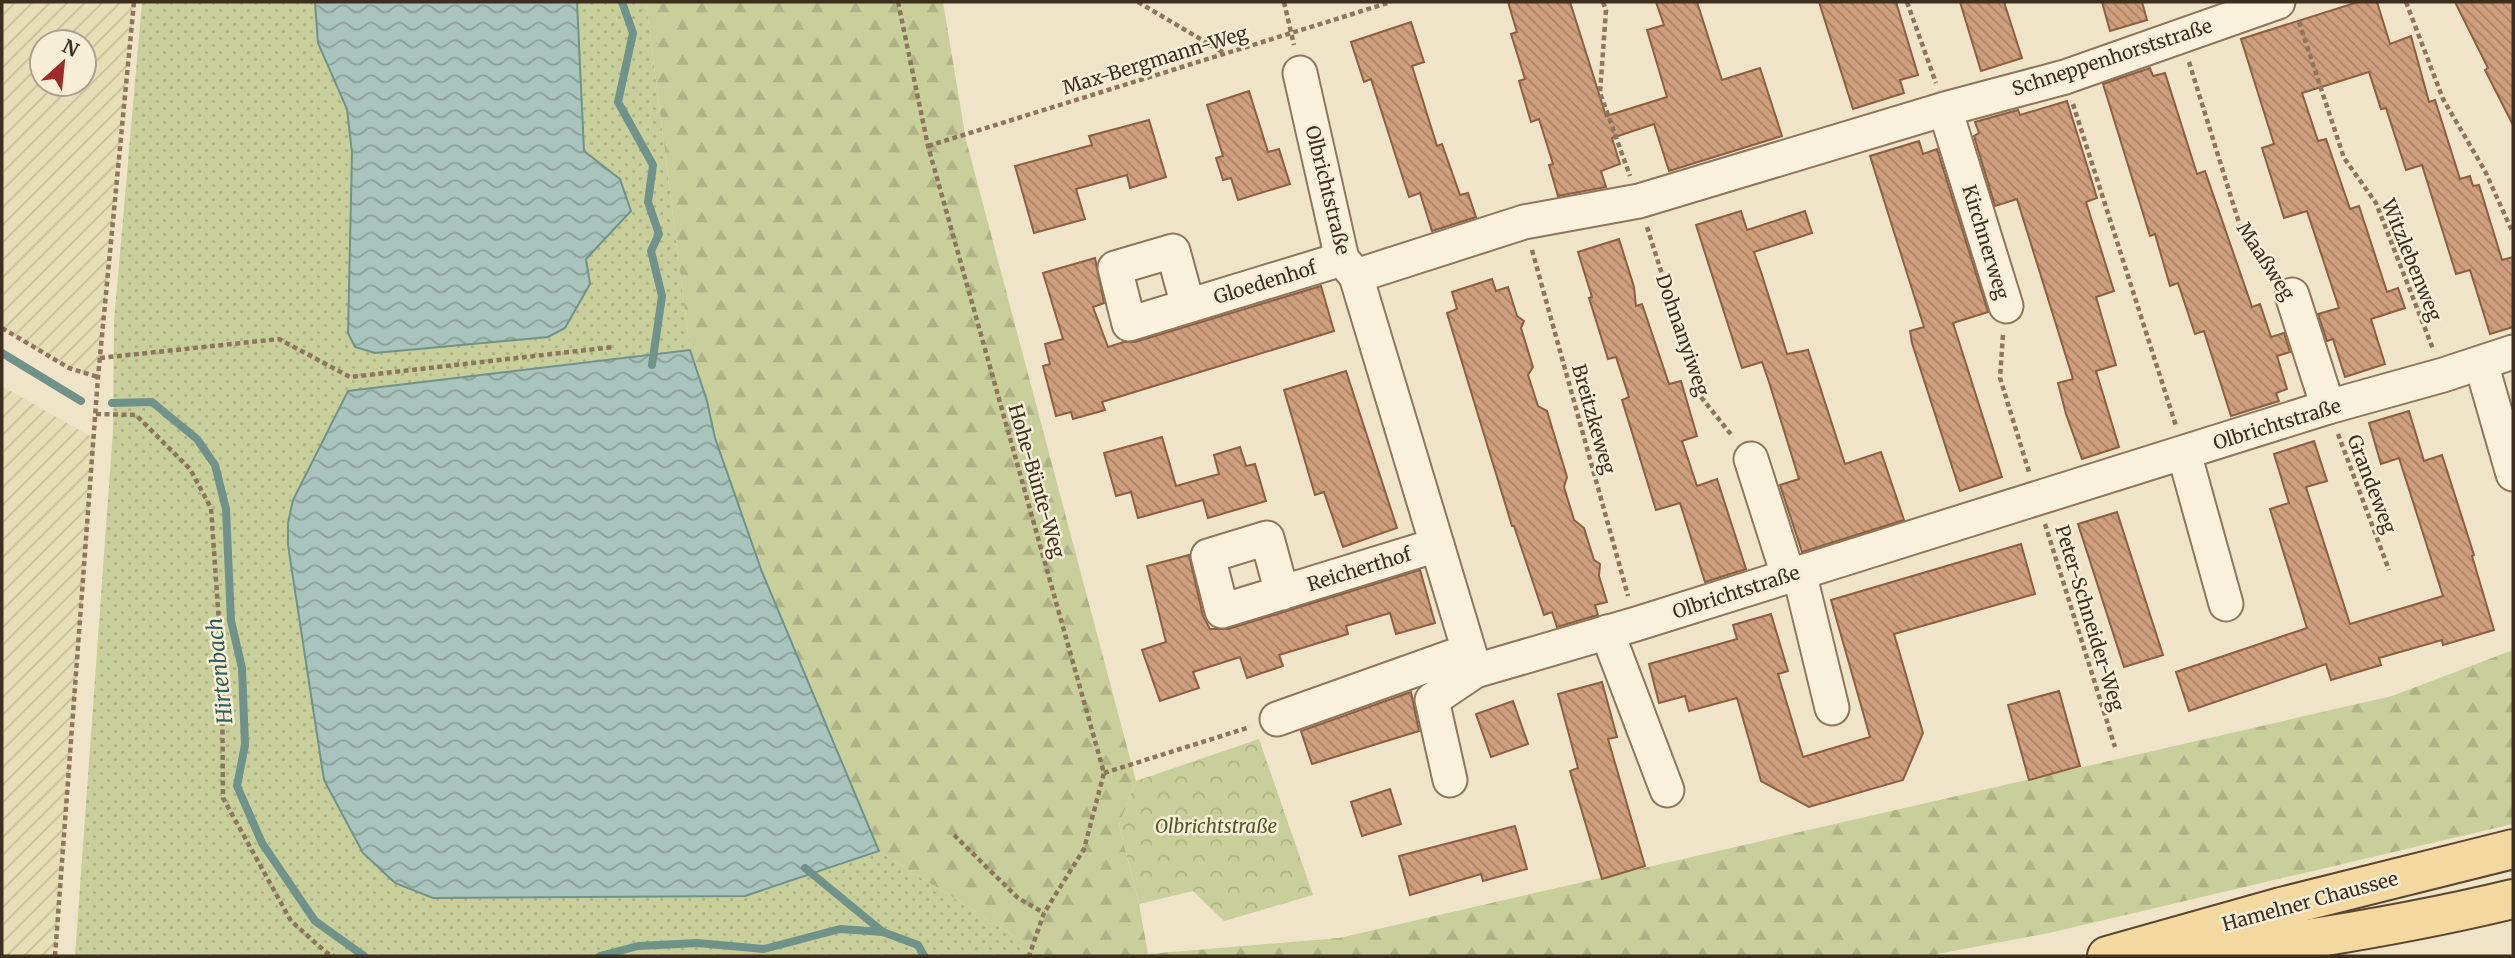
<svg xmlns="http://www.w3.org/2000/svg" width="2515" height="958" font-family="Merriweather,serif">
<defs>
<pattern id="farmland-furrows" width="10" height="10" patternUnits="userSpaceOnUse" patternTransform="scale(1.75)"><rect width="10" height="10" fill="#e6deb5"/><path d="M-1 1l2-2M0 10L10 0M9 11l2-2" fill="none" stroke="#c6bf9b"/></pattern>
<pattern id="grass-dots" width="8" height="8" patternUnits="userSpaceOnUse" patternTransform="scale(1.75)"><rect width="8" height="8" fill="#c9cf9b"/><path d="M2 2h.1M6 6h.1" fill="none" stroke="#aeb285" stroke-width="1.8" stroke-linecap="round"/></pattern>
<pattern id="forest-firs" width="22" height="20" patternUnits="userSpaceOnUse" patternTransform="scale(1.75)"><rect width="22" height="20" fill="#c9cf9b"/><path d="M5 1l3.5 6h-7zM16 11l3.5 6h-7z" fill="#aeb285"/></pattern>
<pattern id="park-crowns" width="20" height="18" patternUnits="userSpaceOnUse" patternTransform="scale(1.75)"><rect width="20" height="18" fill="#c9cf9b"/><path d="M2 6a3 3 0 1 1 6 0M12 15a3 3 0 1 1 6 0" fill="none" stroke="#aeb285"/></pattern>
<pattern id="water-waves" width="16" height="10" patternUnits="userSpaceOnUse" patternTransform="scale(1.75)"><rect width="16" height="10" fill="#a9c4bc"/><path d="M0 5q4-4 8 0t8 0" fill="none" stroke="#8ba098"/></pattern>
<pattern id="building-back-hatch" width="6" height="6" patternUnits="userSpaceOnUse" patternTransform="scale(1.75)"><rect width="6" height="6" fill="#cf9f7d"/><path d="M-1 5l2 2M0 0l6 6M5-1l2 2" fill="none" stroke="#a98266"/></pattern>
</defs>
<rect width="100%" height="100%" fill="#f0e4c8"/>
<g fill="url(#farmland-furrows)" fill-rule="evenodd">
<path d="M2,2H134L98,377L69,368L2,328ZM42,42H84V84H42Z"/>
<path d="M2,386L95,439L55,956H2Z"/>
</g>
<path fill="url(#grass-dots)" d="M142,2H315L318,43L347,109L352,153V230L590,285L586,259L631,211L620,179L584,151L577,2H646L690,350L348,391L293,500L288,523V545L745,896L879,851L1046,956H75L113,430L114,321Z"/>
<path fill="url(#forest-firs)" d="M646,2H943L966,140L1136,781L1119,825L1139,904L1148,954L1339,938L2392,696L2513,650V824L2049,933L1927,956H1046L879,851L762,572L715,438L707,401L690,350Z"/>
<path fill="url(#park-crowns)" d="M1259,739L1313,895L1224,921L1193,891L1139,904L1119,825L1136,781Z"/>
<g fill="url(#water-waves)" stroke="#6f938a" stroke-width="2">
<path d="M315,2H577L584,151L620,179L631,211L586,259L590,284L565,328L548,337L375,353L355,347L348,333L352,153L347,109L318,43Z"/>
<path d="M690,350L707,401L715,438L762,572L879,851L745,896L433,898L395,883L363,853L324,780L288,545V523L293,500L348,391Z"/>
</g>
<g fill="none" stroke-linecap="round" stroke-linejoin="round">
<g stroke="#6f938a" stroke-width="8">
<path d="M622,2L633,33L618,102L653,165L648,202L659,234L651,251L662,296L652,365"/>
<path d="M2,353L81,401"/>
<path d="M112,403L152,402L197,439L215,465L226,509L231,621L242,668L245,745L237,786L262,843L315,921L364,956"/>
<path d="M805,868L883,932"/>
<path d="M600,956L638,946L697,943L764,949L840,929L883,932L918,945L924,956"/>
</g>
</g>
<g fill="url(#building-back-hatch)" stroke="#8d5f41" stroke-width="2">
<path d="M1508,2H1570L1606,116L1667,97L1647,30L1664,25L1656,2H1697L1722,80L1760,68L1782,136L1669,171L1654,124L1612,138L1620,164L1601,171L1606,187L1558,196L1549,165L1553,164L1539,119L1531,122L1519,81L1525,79L1511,34L1517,32Z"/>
<path d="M1819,2H1896L1918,75L1900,80L1904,93L1853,109Z"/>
<path d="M1960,2H2004L2022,58L1981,71Z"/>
<path d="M2102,2H2142L2147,20L2110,31Z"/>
<path d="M2358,2H2377L2390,44L2411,36L2429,102L2435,100L2460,179L2470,176L2473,186L2479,185L2502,260L2513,257V327L2490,334L2470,270L2456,274L2422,165L2406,170L2386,108L2381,109L2369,72L2302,93L2318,141L2326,139L2350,209L2359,206L2387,292L2398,288L2405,308L2371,319L2385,364L2345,377L2333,339L2327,341L2318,314L2339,308L2307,211L2284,218L2262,148L2274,144L2241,39Z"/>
<path d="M2455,2H2513V125L2485,70L2488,68Z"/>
<path d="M1411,22L1424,62L1412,66L1437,146L1442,144L1460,195L1468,193L1476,217L1432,231L1420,193L1409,197L1371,79L1364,82L1351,42Z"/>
<path d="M2150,68L2153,76L2165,73L2197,174L2205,171L2252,307L2260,304L2271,337L2284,333L2290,352L2277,356L2287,389L2276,393L2279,401L2231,416L2204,331L2195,334L2178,283L2170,286L2155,234L2150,236L2103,84Z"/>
<path d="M1249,91L1268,152L1279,149L1290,184L1238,200L1231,178L1223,180L1216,158L1223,156L1207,105Z"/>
<path d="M2067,101L2097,198L2086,202L2114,291L2096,297L2116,365L2096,371L2119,447L2082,459L2066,414L2058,383L2073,379L2017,199L1995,206L1974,136L1979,133L1975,122L2018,110L2020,115Z"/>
<path d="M1149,120L1166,177L1130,188L1127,175L1076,189L1085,219L1034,233L1015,166L1092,145L1089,136Z"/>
<path d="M1919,141L1923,154L1937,149L1988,312L1953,323L2002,477L1960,491L1912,343L1910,331L1924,327L1870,156Z"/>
<path d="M1741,211L1747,230L1805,211L1812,233L1754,252L1761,272L1787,354L1808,350L1845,464L1881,452L1904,520L1802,552L1780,485L1799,479L1769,382L1762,362L1742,368L1696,225Z"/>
<path d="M1619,239L1634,287L1636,306L1642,304L1669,384L1681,381L1697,436L1682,441L1697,486L1717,479L1746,569L1705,582L1680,503L1656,510L1622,400L1629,397L1616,357L1608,359L1589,298L1592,297L1578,252Z"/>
<path d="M1095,258L1104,303L1093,307L1108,347L1124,342H1135L1321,286L1334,331L1102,402L1105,410L1073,419L1071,412L1056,416L1043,366L1050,364L1045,344L1063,339L1043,273Z"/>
<path d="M1492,279L1496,291L1508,287L1517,316L1524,321L1521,328L1533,367L1528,375L1538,406L1547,411L1567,477L1564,487L1574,520L1584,528L1594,560L1600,564L1599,576L1607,602L1595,605L1598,615L1557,627L1552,612L1544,615L1514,526H1512L1447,313L1457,309L1452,292Z"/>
<path d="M1346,371L1397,528L1343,547L1324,492L1315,495L1284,390Z"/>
<path d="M2409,411L2424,461L2442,455L2474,555L2472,556L2494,630L2443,645L2442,640L2379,658L2381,665L2331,680L2326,664L2189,711L2176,672L2307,628L2270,509L2289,503L2274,454L2314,441L2327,481L2306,487L2350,624L2443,596L2399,458L2381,464L2369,423Z"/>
<path d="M1162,437L1176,486L1219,474L1214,455L1240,447L1246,466L1255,464L1266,501L1208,518L1203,500L1138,518L1131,492L1116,496L1104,453Z"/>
<path d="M2117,512L2163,655L2124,667L2078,524Z"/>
<path d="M2021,544L2035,594L1894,634L1923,733L1903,780L1809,807L1761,781L1737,698L1689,711L1685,696L1659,703L1649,664L1737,639L1733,625L1771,614L1788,671L1778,674L1803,757L1870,737L1831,600Z"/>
<path d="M1189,555L1203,616L1210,629H1228L1420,570L1435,623L1396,634L1390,613L1346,626L1348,634L1279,655L1283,666L1247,678L1240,657L1193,672L1199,688L1160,701L1142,650L1166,642L1147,566Z"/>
<path d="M1602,682L1617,737L1608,739L1645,866L1602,879L1570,771L1578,768L1558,694Z"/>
<path d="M2059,691L2080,766L2029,780L2008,705Z"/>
<path d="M1411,692L1419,731L1312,764L1301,731Z"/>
<path d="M1513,701L1528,744L1491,757L1476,714Z"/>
<path d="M1390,789L1401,824L1362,836L1351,802Z"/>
<path d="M1515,826L1527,869L1483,881L1481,874L1410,895L1399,856Z"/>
</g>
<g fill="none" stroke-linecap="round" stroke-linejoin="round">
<g stroke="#8d765c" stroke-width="37">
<g id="minor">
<path d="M1300,73L1342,259L1356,276L1475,671L1636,624L2328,407L2443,375L2513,352"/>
<path d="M1945,109L2006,306"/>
<path d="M1356,276L1524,222L1639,201L1945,109L2065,77L2278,2"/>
<path d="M2292,295L2328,407"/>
<path d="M1188,306L1173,251L1115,268L1129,324L1342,259"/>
<path d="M2481,363L2513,474"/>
<path d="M2184,453L2226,604"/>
<path d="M1751,459L1788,575"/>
<path d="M1799,572L1832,708"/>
<path d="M1282,593L1267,538L1208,556L1222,611L1437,545"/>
<path d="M1607,632L1667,790"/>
<path d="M1277,719L1468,651"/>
<path d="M1450,780L1432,700L1475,671"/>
</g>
</g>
<g stroke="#5b4430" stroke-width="42">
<g id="major">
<path d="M2107,956L2281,907L2513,849"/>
<path d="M2188,956C2297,942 2406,925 2513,899"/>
</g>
</g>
<g stroke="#8d765c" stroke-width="4.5" stroke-dasharray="5 3.5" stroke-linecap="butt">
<path d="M898,2L928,146L1104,773L1084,849L1044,913L1029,956"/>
<path d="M1138,2L1224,53"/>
<path d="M1284,2L1294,45"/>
<path d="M1603,2L1606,10L1600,93L1630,176"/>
<path d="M1907,2L1936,83"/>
<path d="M2406,2L2443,99L2485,171L2513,233"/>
<path d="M2299,22L2344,158L2376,203L2433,349"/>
<path d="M2189,62L2240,226L2274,272"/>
<path d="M2073,104L2176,426"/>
<path d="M928,146L1391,2"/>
<path d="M1647,227L1701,397L1733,437"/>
<path d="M1532,250L1628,596"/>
<path d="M2,328L69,368L98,377"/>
<path d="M2003,335L2000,378L2029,472"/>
<path d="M100,358L279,339L350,377L613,347"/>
<path d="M96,414L136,415L190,469L211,508L222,666L223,798L291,921L327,953L334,956"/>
<path d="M2338,434L2389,570"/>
<path d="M2045,524L2115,747"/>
<path d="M1104,773L1250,727"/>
<path d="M954,835L1018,898L1044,913"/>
<path d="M55,956L98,377L134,2"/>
</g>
<use href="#minor" stroke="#faf1dc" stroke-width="33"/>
<use href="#major" stroke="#f3d9a0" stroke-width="38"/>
</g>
<g text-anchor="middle" stroke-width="5" stroke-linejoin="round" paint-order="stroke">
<g font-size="19" fill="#3d2e20" stroke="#f7eed8">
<text transform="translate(2112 57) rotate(-18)" y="7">Schneppenhorststraße</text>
<text transform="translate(1155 60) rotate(-17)" y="7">Max-Bergmann-Weg</text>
<text transform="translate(1328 190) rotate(76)" y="7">Olbrichtstraße</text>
<text transform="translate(1986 242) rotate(73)" y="7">Kirchnerweg</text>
<text transform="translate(2412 260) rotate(68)" y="7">Witzlebenweg</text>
<text transform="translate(2266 261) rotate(57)" y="7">Maaßweg</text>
<text transform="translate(1265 282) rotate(-17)" y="7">Gloedenhof</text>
<text transform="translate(1683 335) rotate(71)" y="7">Dohnanyiweg</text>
<text transform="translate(1594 419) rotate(74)" y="7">Breitzkeweg</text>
<text transform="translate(2277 424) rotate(-17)" y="7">Olbrichtstraße</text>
<text transform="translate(1037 481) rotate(74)" y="7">Hohe-Bünte-Weg</text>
<text transform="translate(2372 484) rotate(69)" y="7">Grandeweg</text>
<text transform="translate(1359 569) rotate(-17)" y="7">Reicherthof</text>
<text transform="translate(1736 592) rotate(-18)" y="7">Olbrichtstraße</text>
<text transform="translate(2090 618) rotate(73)" y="7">Peter-Schneider-Weg</text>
<text transform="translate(2310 901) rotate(-15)" y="7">Hamelner Chaussee</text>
</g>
<g font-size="19" font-style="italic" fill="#4d5a26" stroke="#f7eed8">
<text x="1216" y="833">Olbrichtstraße</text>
</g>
<g font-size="21" font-style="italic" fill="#2f5d5a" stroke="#f7eed8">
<text transform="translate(220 671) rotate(-96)" y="7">Hirtenbach</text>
</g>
</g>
<rect width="2515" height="958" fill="none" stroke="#3d2e20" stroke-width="7"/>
<g transform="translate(63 63) rotate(27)"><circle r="33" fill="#f7eed8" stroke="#ada18e" stroke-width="2"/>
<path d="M0-5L12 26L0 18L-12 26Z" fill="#9e2a2b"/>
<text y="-10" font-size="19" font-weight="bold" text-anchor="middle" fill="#3d2e20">N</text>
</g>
</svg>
